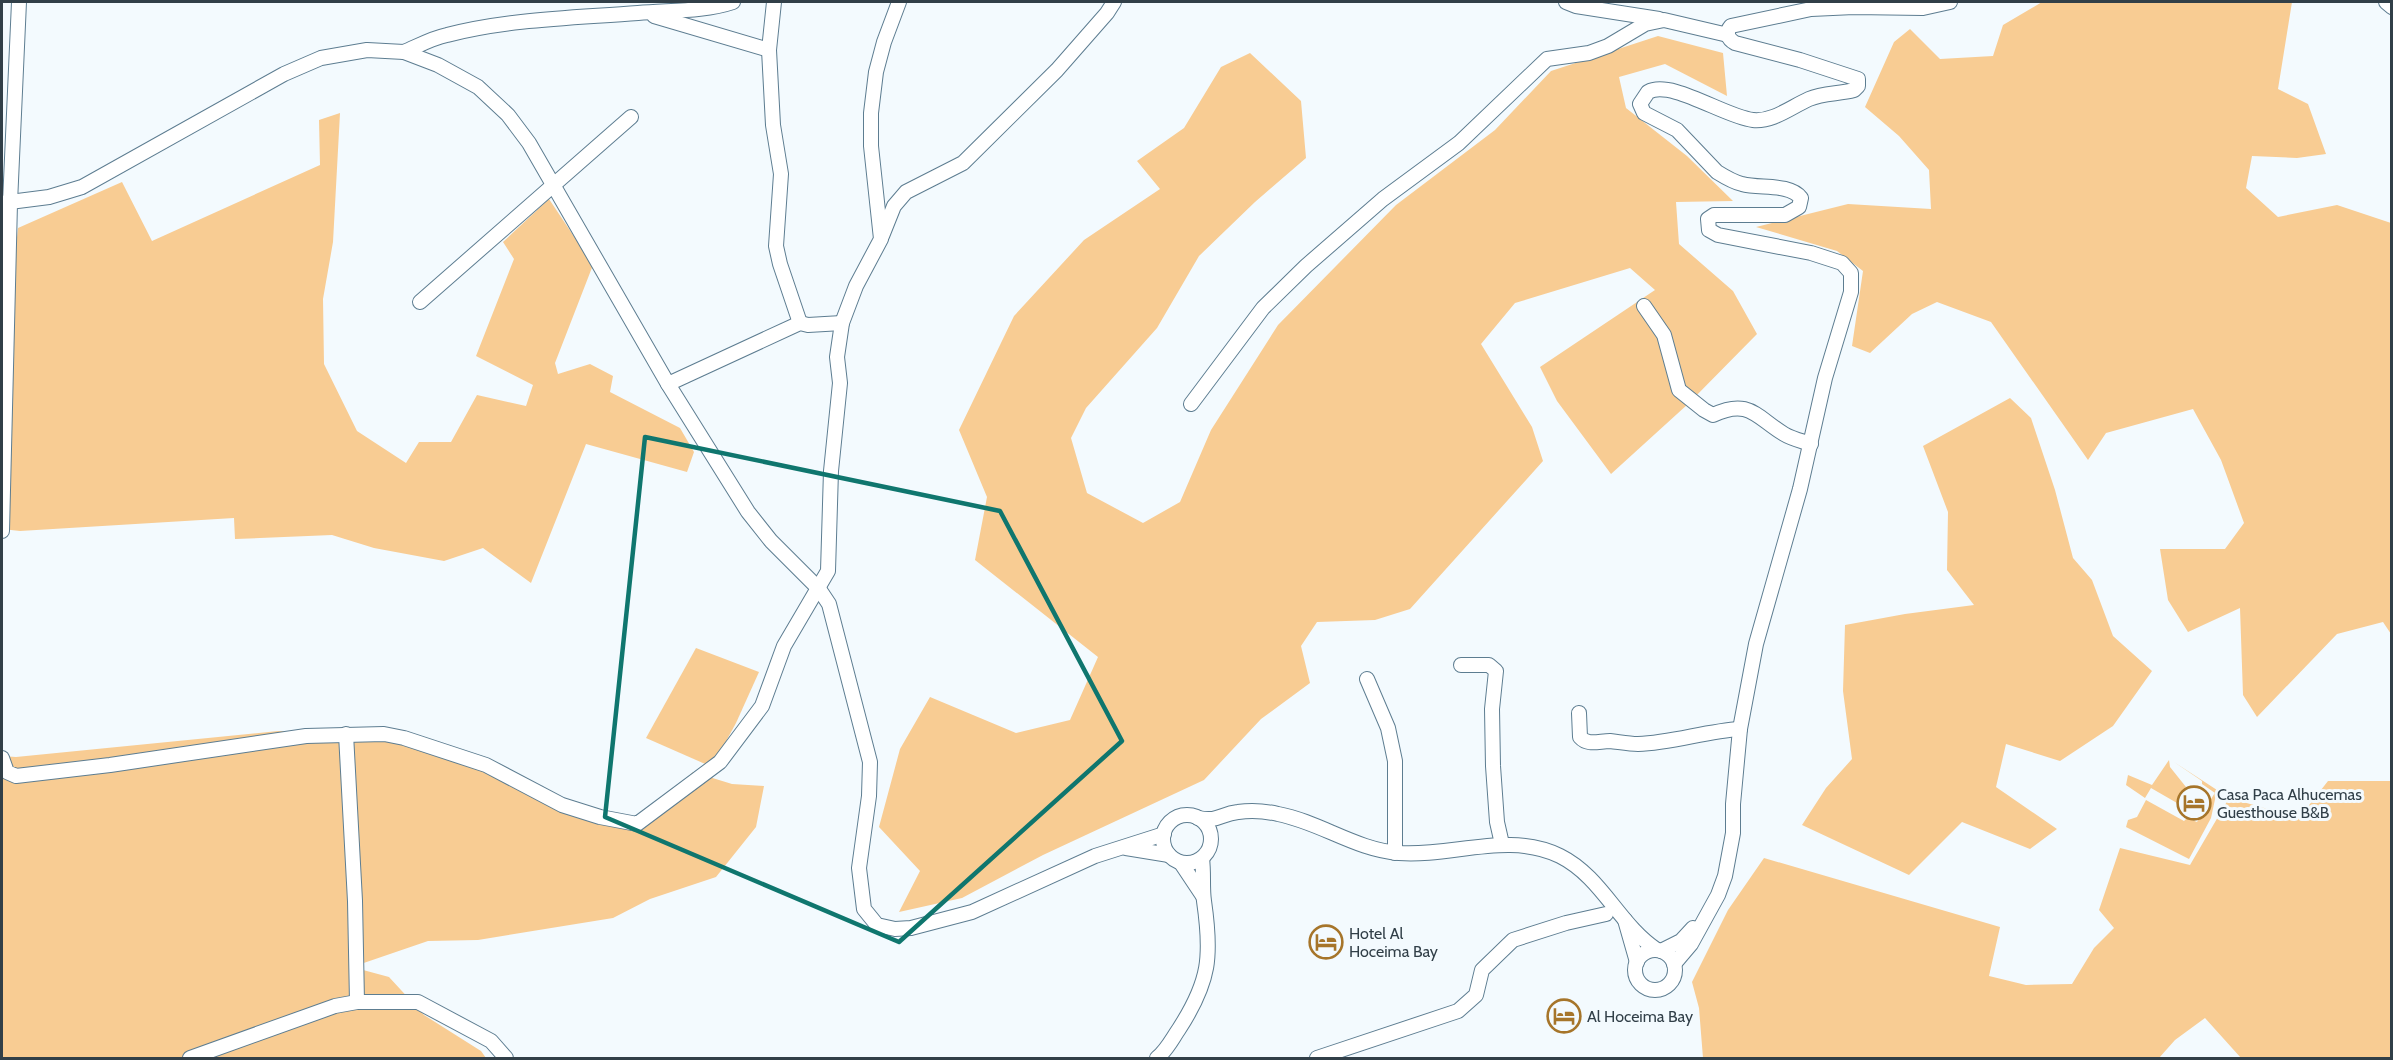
<svg xmlns="http://www.w3.org/2000/svg" width="2393" height="1060" font-family="Cabin,sans-serif">
<rect width="100%" height="100%" fill="#f3fafe"/>
<g fill="#f8cc93">
<path d="M2042,2H2292L2278,89L2308,104L2326,154L2297,158L2252,156L2246,188L2278,217L2337,205L2391,223V634L2383,622L2337,634L2257,717L2243,695L2240,608L2188,632L2168,600L2160,549H2225L2244,523L2221,460L2193,409L2106,433L2088,460L1991,322L1937,302L1912,314L1870,353L1852,346L1863,271L1837,251L1756,227L1848,204L1931,209L1929,170L1899,136L1865,107L1894,42L1910,29L1940,59L1993,56L2003,25Z"/>
<path d="M1658,36L1723,53L1727,96L1665,64L1619,77L1626,108L1687,156L1733,201L1676,202L1679,244L1733,291L1757,334L1688,404L1611,474L1557,401L1540,367L1655,290L1630,268L1515,303L1481,344L1532,427L1543,461L1410,609L1375,620L1317,622L1301,646L1310,683L1261,719L1204,780L1043,855L962,898L899,912L920,871L879,827L900,749L930,697L1016,733L1070,720L1098,657L975,560L987,497L959,430L1014,316L1084,240L1160,189L1137,161L1184,128L1221,67L1250,53L1301,101L1306,158L1255,202L1199,256L1157,328L1086,408L1071,438L1087,493L1143,523L1180,502L1211,430L1278,325L1396,205L1495,130L1551,71Z"/>
<path d="M340,113L333,242L323,299L324,364L357,431L406,463L419,442H451L477,395L526,406L533,385L476,356L514,259L503,242L549,199L593,265L555,363L558,374L590,364L613,376L610,392L680,428L694,452L687,472L586,444L531,583L483,548L444,561L374,548L332,535L235,539L234,518L20,531L2,529L11,292L18,228L122,182L152,241L320,165L319,120Z"/>
<path d="M2010,398L2031,418L2055,490L2073,558L2092,580L2113,636L2152,671L2113,726L2060,761L2006,744L1996,787L2057,829L2030,849L1962,822L1909,875L1802,825L1826,788L1852,759L1843,691L1845,625L1905,614L1974,605L1947,570L1948,512L1923,446Z"/>
<path d="M696,648L759,672L736,723L712,767L646,738Z"/>
<path d="M278,731L391,732L574,805L638,825L693,772L732,784L764,786L756,827L716,877L650,899L613,918L478,940L428,941L352,967L389,977L424,1015L481,1051L486,1058H2V756L16,757Z"/>
<path d="M2169,760L2170,767L2186,787L2183,791L2185,793L2177,803L2151,788L2145,798L2126,785L2128,775L2152,785Z"/>
<path d="M2174,762L2217,790L2211,818L2189,859L2126,827L2128,820L2137,817L2146,800L2184,821L2187,818L2197,822L2216,791L2215,793L2202,784V781Z"/>
<path d="M2328,781H2391V1058H2241L2205,1018L2175,1040L2159,1058H1703L1699,1008L1692,982L1728,910L1764,858L2000,927L1989,976L2026,985L2072,984L2094,948L2114,928L2099,910L2120,848L2190,865L2229,798L2299,818Z"/>
</g>
<g fill="none" stroke-linecap="round" stroke-linejoin="round">
<g stroke="#5d7d91" stroke-width="16">
<g id="minor">
<path d="M774,2L769,50L773,125L781,174L776,246L780,264L800,323"/>
<path d="M1566,2L1576,6L1659,19"/>
<path d="M2386,2L2392,7"/>
<path d="M654,16L769,50"/>
<path d="M404,52C418,46 432,38 447,35C509,19 574,18 638,13C669,10 703,12 733,2"/>
<path d="M2,203L49,197L82,187L284,74L321,58L367,50L404,52L438,65L478,87L508,115L529,143L668,384L748,512L771,541L819,589L829,604L870,762L869,796L859,868L864,909L877,925L895,929L911,928L972,912L1095,856L1164,834"/>
<path d="M882,236L894,206L906,192L963,163L1057,70L1107,13L1114,2"/>
<path d="M420,302L631,117"/>
<path d="M1644,306L1664,335L1679,390L1704,410L1713,415C1749,398 1756,417 1784,434C1792,439 1802,441 1811,444"/>
<path d="M668,384L800,323L808,325L842,323"/>
<path d="M1191,404L1263,308L1306,266L1383,199L1459,143L1547,59L1589,53L1608,46L1645,24L1664,20L1728,35"/>
<path d="M2,531L10,203L19,2"/>
<path d="M1461,665H1489L1496,671L1492,709L1493,766L1497,822L1502,844"/>
<path d="M1367,679L1388,728L1395,761V853"/>
<path d="M1579,713L1580,737C1588,746 1599,741 1610,741C1619,742 1629,744 1638,744C1672,743 1706,731 1740,729"/>
<path d="M346,734L355,901L357,1002"/>
<path d="M2,758L7,772L16,776L110,765L306,736L384,734L404,738L486,765L562,805L600,817L637,824L720,762L762,706L784,646L828,571L831,471L840,383L837,357L842,323L856,286L881,239L871,146V113L876,72L884,42L899,2"/>
<circle cx="1187" cy="839" r="24"/>
<path d="M1198,818C1219,822 1220,814 1238,812C1251,810 1265,811 1278,814C1320,822 1356,850 1399,853C1452,857 1509,831 1560,856C1602,877 1619,925 1657,950"/>
<path d="M1126,848L1169,855"/>
<path d="M1181,863L1203,896"/>
<path d="M1625,920L1637,962"/>
<circle cx="1655" cy="970" r="20"/>
<path d="M1661,951L1681,941L1693,928"/>
<path d="M1674,964L1691,944L1718,895L1725,876L1733,833V804L1740,729L1756,644L1800,489L1825,378L1851,292V273L1842,263L1811,253L1718,235L1709,230L1708,219L1714,215H1785L1799,207L1801,198C1789,183 1760,189 1742,184C1733,182 1725,177 1717,172L1677,130L1644,113L1640,104L1648,92C1671,79 1725,117 1753,120C1773,122 1791,107 1809,99C1823,93 1839,94 1854,90L1858,86V79L1800,60L1735,43C1728,39 1725,33 1731,26L1811,9L1854,7L1923,8L1950,2"/>
<path d="M190,1058L335,1006L357,1002H418L491,1041L506,1058"/>
<path d="M1157,1058C1167,1050 1172,1039 1179,1029C1210,981 1212,956 1204,901C1202,887 1204,873 1202,859"/>
<path d="M1317,1058L1458,1011L1476,995L1482,970L1513,940L1566,923L1606,914"/>
</g>
</g>
<use href="#minor" stroke="#fff" stroke-width="14"/>
</g>
<path fill="none" stroke="#0f766e" stroke-width="4.5" stroke-linejoin="round" d="M645,437L1000,511L1122,741L899,942L605,817Z"/>
<defs>
<g id="hotel-ring" transform="scale(1.725)"><circle r="9.5" fill="#f3fafe" stroke="#a6752a" stroke-width="1.5"/><path d="M-6-4.5h1.5V1H6V5H4.5V3h-9V5H-6ZM-4 0a1.8 1.8 0 1 1 3.6 0ZM.5 0V-2.5h3Q6-2.5 6 0Z" fill="#a6752a"/></g>
</defs>
<g fill-rule="evenodd">
<use href="#hotel-ring" x="2194" y="803"/>
<use href="#hotel-ring" x="1326" y="942"/>
<use href="#hotel-ring" x="1564" y="1016"/>
</g>
<g text-anchor="middle" stroke-width="6" stroke-linejoin="round" paint-order="stroke">
<g font-size="16" fill="#313f48" stroke="#f3fafe" text-anchor="start">
<text x="2217" y="800">Casa Paca Alhucemas<tspan x="2217" dy="18">Guesthouse B&amp;B</tspan></text>
<text x="1349" y="939">Hotel Al<tspan x="1349" dy="18">Hoceima Bay</tspan></text>
<text x="1587" y="1022">Al Hoceima Bay</text>
</g>
</g>
<rect width="2393" height="1060" fill="none" stroke="#313f48" stroke-width="6"/>
</svg>
